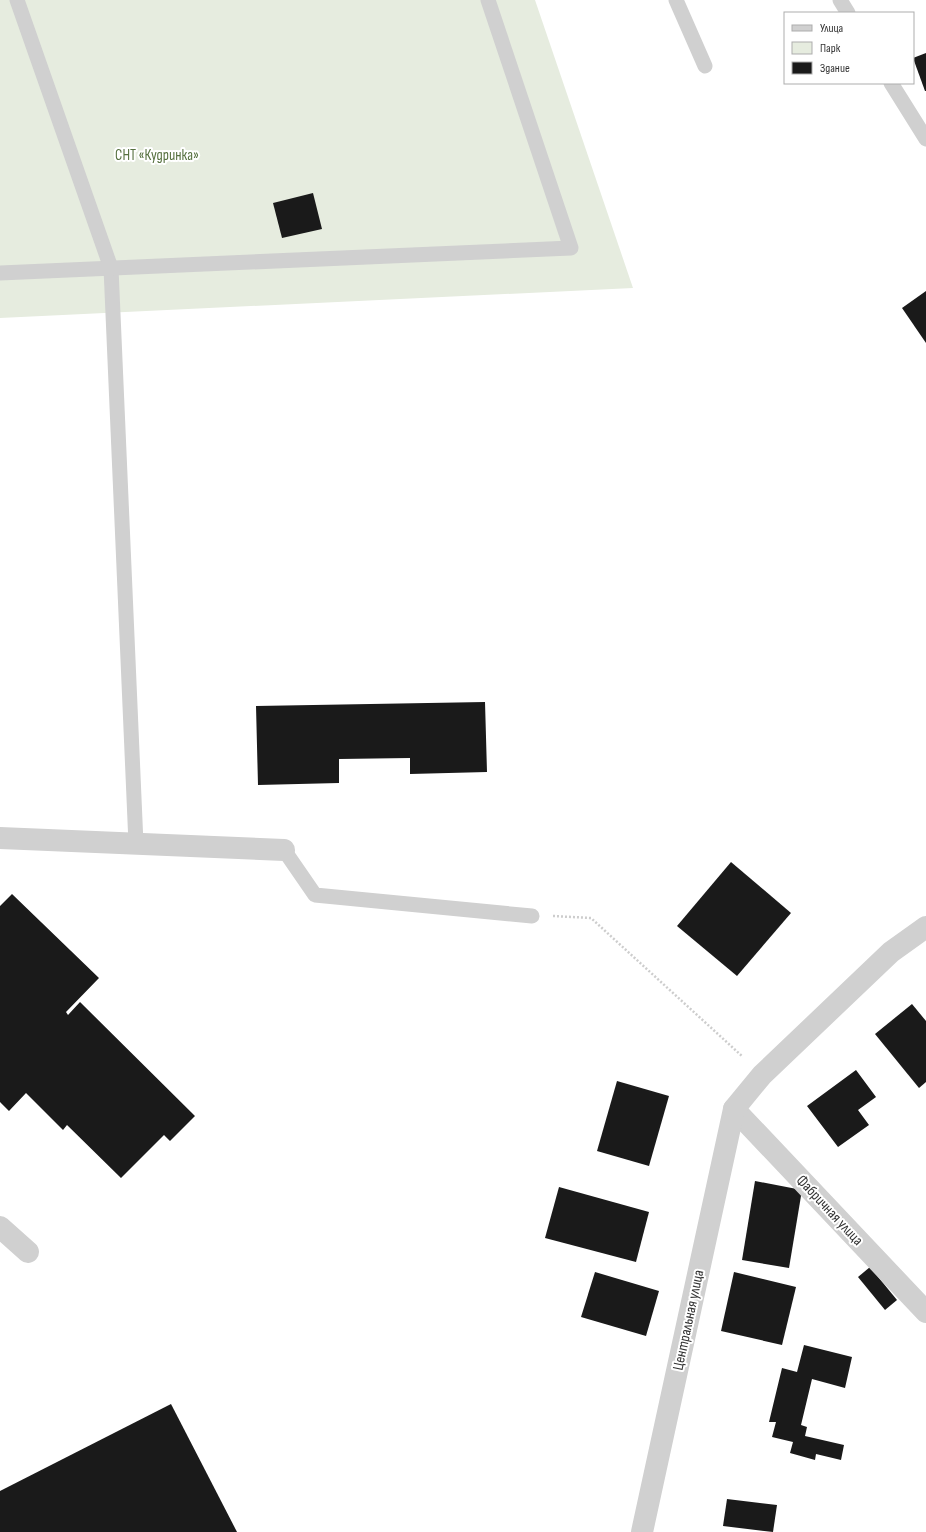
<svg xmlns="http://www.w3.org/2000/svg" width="926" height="1532" font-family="'Sofia Sans Condensed',sans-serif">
<rect width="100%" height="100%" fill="#fff"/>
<path fill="#e6ecdf" d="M0,0H535L633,288L0,318Z"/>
<g fill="#1a1a1a">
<path d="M926,53V91H925L913,58Z"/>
<path d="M313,193L322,229L282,238L273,203Z"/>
<path d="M926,291V343L902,308Z"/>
<path d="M485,702L487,772L410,774V758L339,759V783L258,785L256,706Z"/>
<path d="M731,862L791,913L737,976L677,926Z"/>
<path d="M12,894L99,978L66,1012L68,1015L80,1002L195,1116L170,1141L164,1135L121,1178L67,1125L63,1130L26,1093L9,1111L0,1102V906Z"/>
<path d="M912,1004L926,1021V1082L919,1088L875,1034Z"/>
<path d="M856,1070L876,1097L858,1110L869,1125L838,1147L807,1106Z"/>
<path d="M617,1081L669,1096L649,1166L597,1151Z"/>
<path d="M755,1181L802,1190L789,1268L742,1260Z"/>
<path d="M559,1187L649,1212L636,1262L545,1238Z"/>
<path d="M870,1267L897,1300L885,1310L858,1277Z"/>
<path d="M595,1272L659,1291L646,1336L581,1317Z"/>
<path d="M734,1272L796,1287L782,1345L721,1331Z"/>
<path d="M804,1345L852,1357L845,1388L812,1379L801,1425L807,1427L805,1436L844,1445L841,1460L816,1454L815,1460L790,1453L793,1442L772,1437L776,1422H769L782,1368L797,1372Z"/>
<path d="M171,1404L237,1532H0V1491Z"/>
<path d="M727,1499L777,1505L773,1532L723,1526Z"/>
</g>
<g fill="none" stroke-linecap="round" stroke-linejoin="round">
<path stroke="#cdcdcd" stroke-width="2.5" stroke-dasharray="2 2" stroke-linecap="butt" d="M553,916L591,918L743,1057"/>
<g stroke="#d0d0d0" stroke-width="15">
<path d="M17,0L111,268L136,844"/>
<path d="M676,0L705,66"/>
<path d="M840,0L848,13"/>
<path d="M891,83L926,139"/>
<path d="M0,273L571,248L488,0"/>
<path d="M284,850L315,895L532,916"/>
</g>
<g stroke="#d0d0d0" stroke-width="22">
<path d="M0,838L284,850"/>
<path d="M734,1109L926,1312"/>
<path d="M0,1227L28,1252"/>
<path d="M642,1532L734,1109L762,1075L891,952L926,927"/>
</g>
</g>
<g text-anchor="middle" stroke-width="4" stroke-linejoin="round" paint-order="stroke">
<g font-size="15" fill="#56703f" stroke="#fff">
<text x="157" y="160">СНТ «Кудринка»</text>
</g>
<g font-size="15" fill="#333" stroke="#fff">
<text transform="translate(830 1210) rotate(47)" y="5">Фабричная улица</text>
<text transform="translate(688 1320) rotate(-78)" y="5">Центральная улица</text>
</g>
</g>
<rect x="784" y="12" width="130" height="72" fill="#ffffff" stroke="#adadad"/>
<rect x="792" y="25" width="20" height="6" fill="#d0d0d0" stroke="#adadad"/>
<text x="820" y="32" font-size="12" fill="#333333">Улица</text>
<rect x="792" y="42" width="20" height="12" fill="#e6ecdf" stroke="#adadad"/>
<text x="820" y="52" font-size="12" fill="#333333">Парк</text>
<rect x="792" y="62" width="20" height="12" fill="#1a1a1a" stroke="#adadad"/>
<text x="820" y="72" font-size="12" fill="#333333">Здание</text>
</svg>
